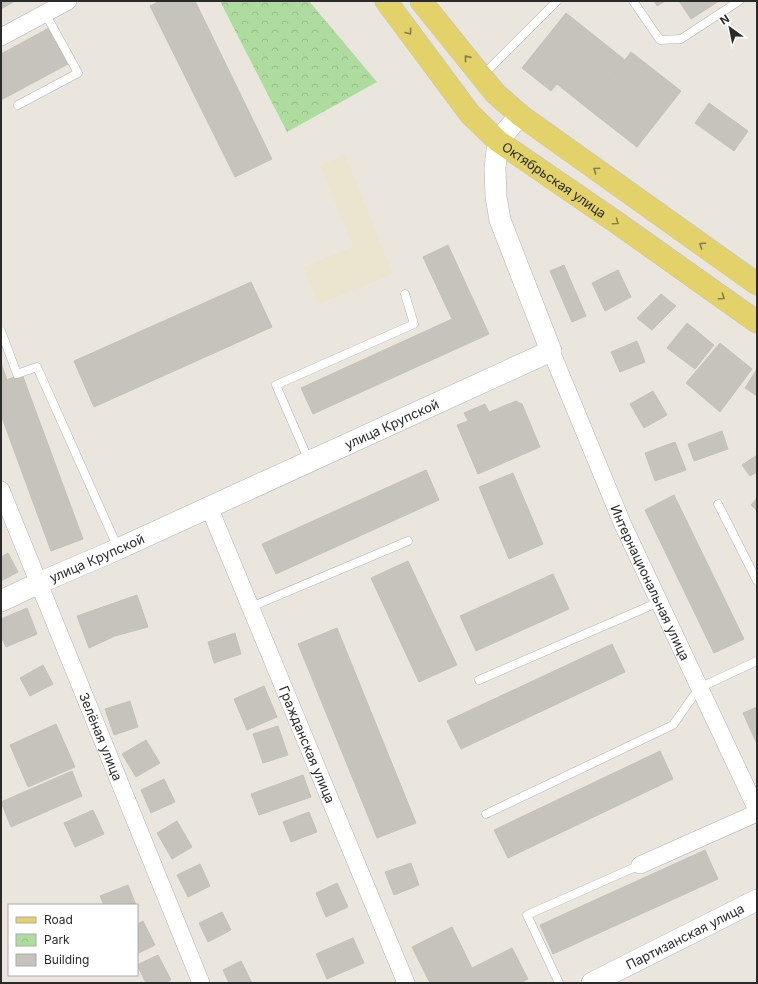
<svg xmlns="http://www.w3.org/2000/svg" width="758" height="984" font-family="Inter,sans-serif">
<defs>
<pattern id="park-crowns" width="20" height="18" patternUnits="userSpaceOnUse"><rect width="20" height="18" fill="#aedc9f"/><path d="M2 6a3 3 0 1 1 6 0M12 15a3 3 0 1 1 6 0" fill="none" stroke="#96bd89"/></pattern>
</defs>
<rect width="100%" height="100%" fill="#ebe6dd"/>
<path fill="#ebe4ce" d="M345,155L393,274L318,304L303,267L353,247L320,165Z"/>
<path fill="url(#park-crowns)" d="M220,1H309L377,82L287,132Z"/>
<g fill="#c6c3bd" stroke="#c6c2b7">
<path d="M1,1H15L1,9Z"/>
<path d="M160,1H195L272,159L235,177L150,6Z"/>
<path d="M654,1H665L657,6Z"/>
<path d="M679,1H719L691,19Z"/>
<path d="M566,13L625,60L587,108L557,84L551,91L522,68Z"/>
<path d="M49,28L68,64L1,100V54Z"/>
<path d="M631,52L681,91L637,147L587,108Z"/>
<path d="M709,103L748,131L734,151L695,123Z"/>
<path d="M448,245L489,334L313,414L301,388L452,319L423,257Z"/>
<path d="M564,265L586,316L572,322L550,271Z"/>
<path d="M618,270L631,297L605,311L592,283Z"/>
<path d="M251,282L272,327L94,407L74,361Z"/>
<path d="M661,294L676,306L652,330L637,318Z"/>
<path d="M687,323L714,345L695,369L667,348Z"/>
<path d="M637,341L645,362L620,372L611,352Z"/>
<path d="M720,343L752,369L720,412L686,383Z"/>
<path d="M1,363L7,380L1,382Z"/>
<path d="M757,369V396L745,388Z"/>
<path d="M22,374L83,539L51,551L1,415V382Z"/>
<path d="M653,391L667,415L644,428L630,404Z"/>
<path d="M516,401L522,404L540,447L478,474L457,425L468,421L464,413L485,404L489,412Z"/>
<path d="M722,431L728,449L694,461L688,444Z"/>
<path d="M675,442L686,470L655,481L645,453Z"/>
<path d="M757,455V472L750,476L742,465Z"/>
<path d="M426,470L439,500L276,574L262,544Z"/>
<path d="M513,473L543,544L509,559L479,487Z"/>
<path d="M674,495L744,639L714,653L645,510Z"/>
<path d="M757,498V511L751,505Z"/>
<path d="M8,553L18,572L1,581V557Z"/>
<path d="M408,561L457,665L419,682L371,578Z"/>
<path d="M553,574L569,609L476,651L460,616Z"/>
<path d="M137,595L148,627L115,636L89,648L77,616Z"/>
<path d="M27,608L37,634L6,647L1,636V619Z"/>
<path d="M337,628L416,823L377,838L298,644Z"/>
<path d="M235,633L241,654L214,663L208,642Z"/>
<path d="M612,644L625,672L461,749L447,721Z"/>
<path d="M43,665L53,684L30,696L20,678Z"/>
<path d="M264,686L277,717L247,730L234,699Z"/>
<path d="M130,701L138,727L114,735L105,709Z"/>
<path d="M757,707V744L743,713Z"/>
<path d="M56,724L75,767L28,787L10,745Z"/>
<path d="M278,726L288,755L263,763L253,734Z"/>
<path d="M146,740L160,763L136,777L122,754Z"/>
<path d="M660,751L673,779L508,858L494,830Z"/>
<path d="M72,771L82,796L11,827L1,802Z"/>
<path d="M303,775L311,797L259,815L251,794Z"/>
<path d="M164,779L175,802L151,813L141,790Z"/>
<path d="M93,810L104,834L75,847L64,823Z"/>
<path d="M309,812L317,832L291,842L283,822Z"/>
<path d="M177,821L192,847L172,859L157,833Z"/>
<path d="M705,850L718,879L553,954L540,925Z"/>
<path d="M411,863L419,885L394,895L385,872Z"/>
<path d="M200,864L210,886L188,897L177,875Z"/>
<path d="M337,883L348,907L326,917L316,893Z"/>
<path d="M128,885L136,905H104L100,896Z"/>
<path d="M222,912L231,930L208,942L199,923Z"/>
<path d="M143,921L155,945L137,954V924Z"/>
<path d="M452,927L472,968L512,948L528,979L520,983H430L412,947Z"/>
<path d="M353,938L364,963L327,979L316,954Z"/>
<path d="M158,955L171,980L165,983H146L137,965Z"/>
<path d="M241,961L252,983H229L223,970Z"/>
</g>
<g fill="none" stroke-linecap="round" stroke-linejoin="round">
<g stroke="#b1b2bc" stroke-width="9">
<g id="service">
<path d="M633,1L660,40L681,39L739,1"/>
<path d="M482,76L557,1"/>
<path d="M18,105L78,73L45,13"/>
<path d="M1,331L17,374L37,367L118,548"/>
<path d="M309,461L276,385L414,324L405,294"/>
<path d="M718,504L757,581"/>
<path d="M251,607L408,541"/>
<path d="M479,680L659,602"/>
<path d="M486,814L673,725L699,688L757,661"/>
<path d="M559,983L527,915L640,865"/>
</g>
</g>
<g stroke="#b1b2bc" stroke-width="18">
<g id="minor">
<path d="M1,37L68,1"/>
<path id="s1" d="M551,351L623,525L757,810"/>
<path id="s2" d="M1,490L201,983"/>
<path id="s3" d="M209,507L406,983"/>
<path d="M640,865L757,813"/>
</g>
</g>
<g stroke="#b1b2bc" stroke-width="22">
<g id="tertiary">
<path id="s4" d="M1,601L39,583L118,549L551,351L500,220L496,197L495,168L498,141L520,115"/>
<path id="s5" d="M592,983L757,900"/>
</g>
</g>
<g stroke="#c3c3c3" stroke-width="23">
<g id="primary">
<path id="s6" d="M386,1L470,114L498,141L616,222L757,322"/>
<path d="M421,1L495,93L520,115L757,284"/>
</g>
</g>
<use href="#service" stroke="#fff" stroke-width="8"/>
<use href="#minor" stroke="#fff" stroke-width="17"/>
<use href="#tertiary" stroke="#fff" stroke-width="21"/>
<use href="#primary" stroke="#e3d26a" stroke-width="22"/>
</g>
<defs><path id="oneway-chevron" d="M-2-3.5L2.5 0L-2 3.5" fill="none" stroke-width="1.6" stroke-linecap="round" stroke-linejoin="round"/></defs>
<g stroke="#867e4a">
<use href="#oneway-chevron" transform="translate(409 32) rotate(53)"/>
<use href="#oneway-chevron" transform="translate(467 58) rotate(-129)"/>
<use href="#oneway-chevron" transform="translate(596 170) rotate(-145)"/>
<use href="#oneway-chevron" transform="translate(616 222) rotate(35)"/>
<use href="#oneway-chevron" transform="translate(702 245) rotate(-145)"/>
<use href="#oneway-chevron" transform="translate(722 297) rotate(35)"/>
</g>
<g text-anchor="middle" stroke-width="3" stroke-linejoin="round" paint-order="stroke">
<g font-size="13" fill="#2a2a2a" stroke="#fff">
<text dy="5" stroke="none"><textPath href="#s6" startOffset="248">Октябрьская улица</textPath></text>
<text dy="5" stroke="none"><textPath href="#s4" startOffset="429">улица Крупской</textPath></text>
<text dy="5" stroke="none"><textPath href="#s4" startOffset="105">улица Крупской</textPath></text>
<text dy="5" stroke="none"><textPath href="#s1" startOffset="252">Интернациональная улица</textPath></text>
<text dy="5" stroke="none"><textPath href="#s2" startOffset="266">Зелёная улица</textPath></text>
<text dy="5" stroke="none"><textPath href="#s3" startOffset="257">Гражданская улица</textPath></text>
<text dy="5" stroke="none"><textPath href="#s5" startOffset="104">Партизанская улица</textPath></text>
</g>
</g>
<rect width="758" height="984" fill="none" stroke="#2a2a2a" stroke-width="4"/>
<rect x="8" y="904" width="130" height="72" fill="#ffffff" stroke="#aaaaaa"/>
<rect x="16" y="917" width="20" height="6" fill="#e3d26a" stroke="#aaaaaa"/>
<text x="44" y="924" font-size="12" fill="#2a2a2a">Road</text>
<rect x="16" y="934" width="20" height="12" fill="url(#park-crowns)" stroke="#aaaaaa"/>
<text x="44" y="944" font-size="12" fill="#2a2a2a">Park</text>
<rect x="16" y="954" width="20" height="12" fill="#c6c3bd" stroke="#aaaaaa"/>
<text x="44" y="964" font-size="12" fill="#2a2a2a">Building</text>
<g transform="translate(730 28) rotate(327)" stroke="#ffffff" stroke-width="3" paint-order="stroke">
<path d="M0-3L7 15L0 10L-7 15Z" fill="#2a2a2a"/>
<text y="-6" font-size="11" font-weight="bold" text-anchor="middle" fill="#2a2a2a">N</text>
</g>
</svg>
